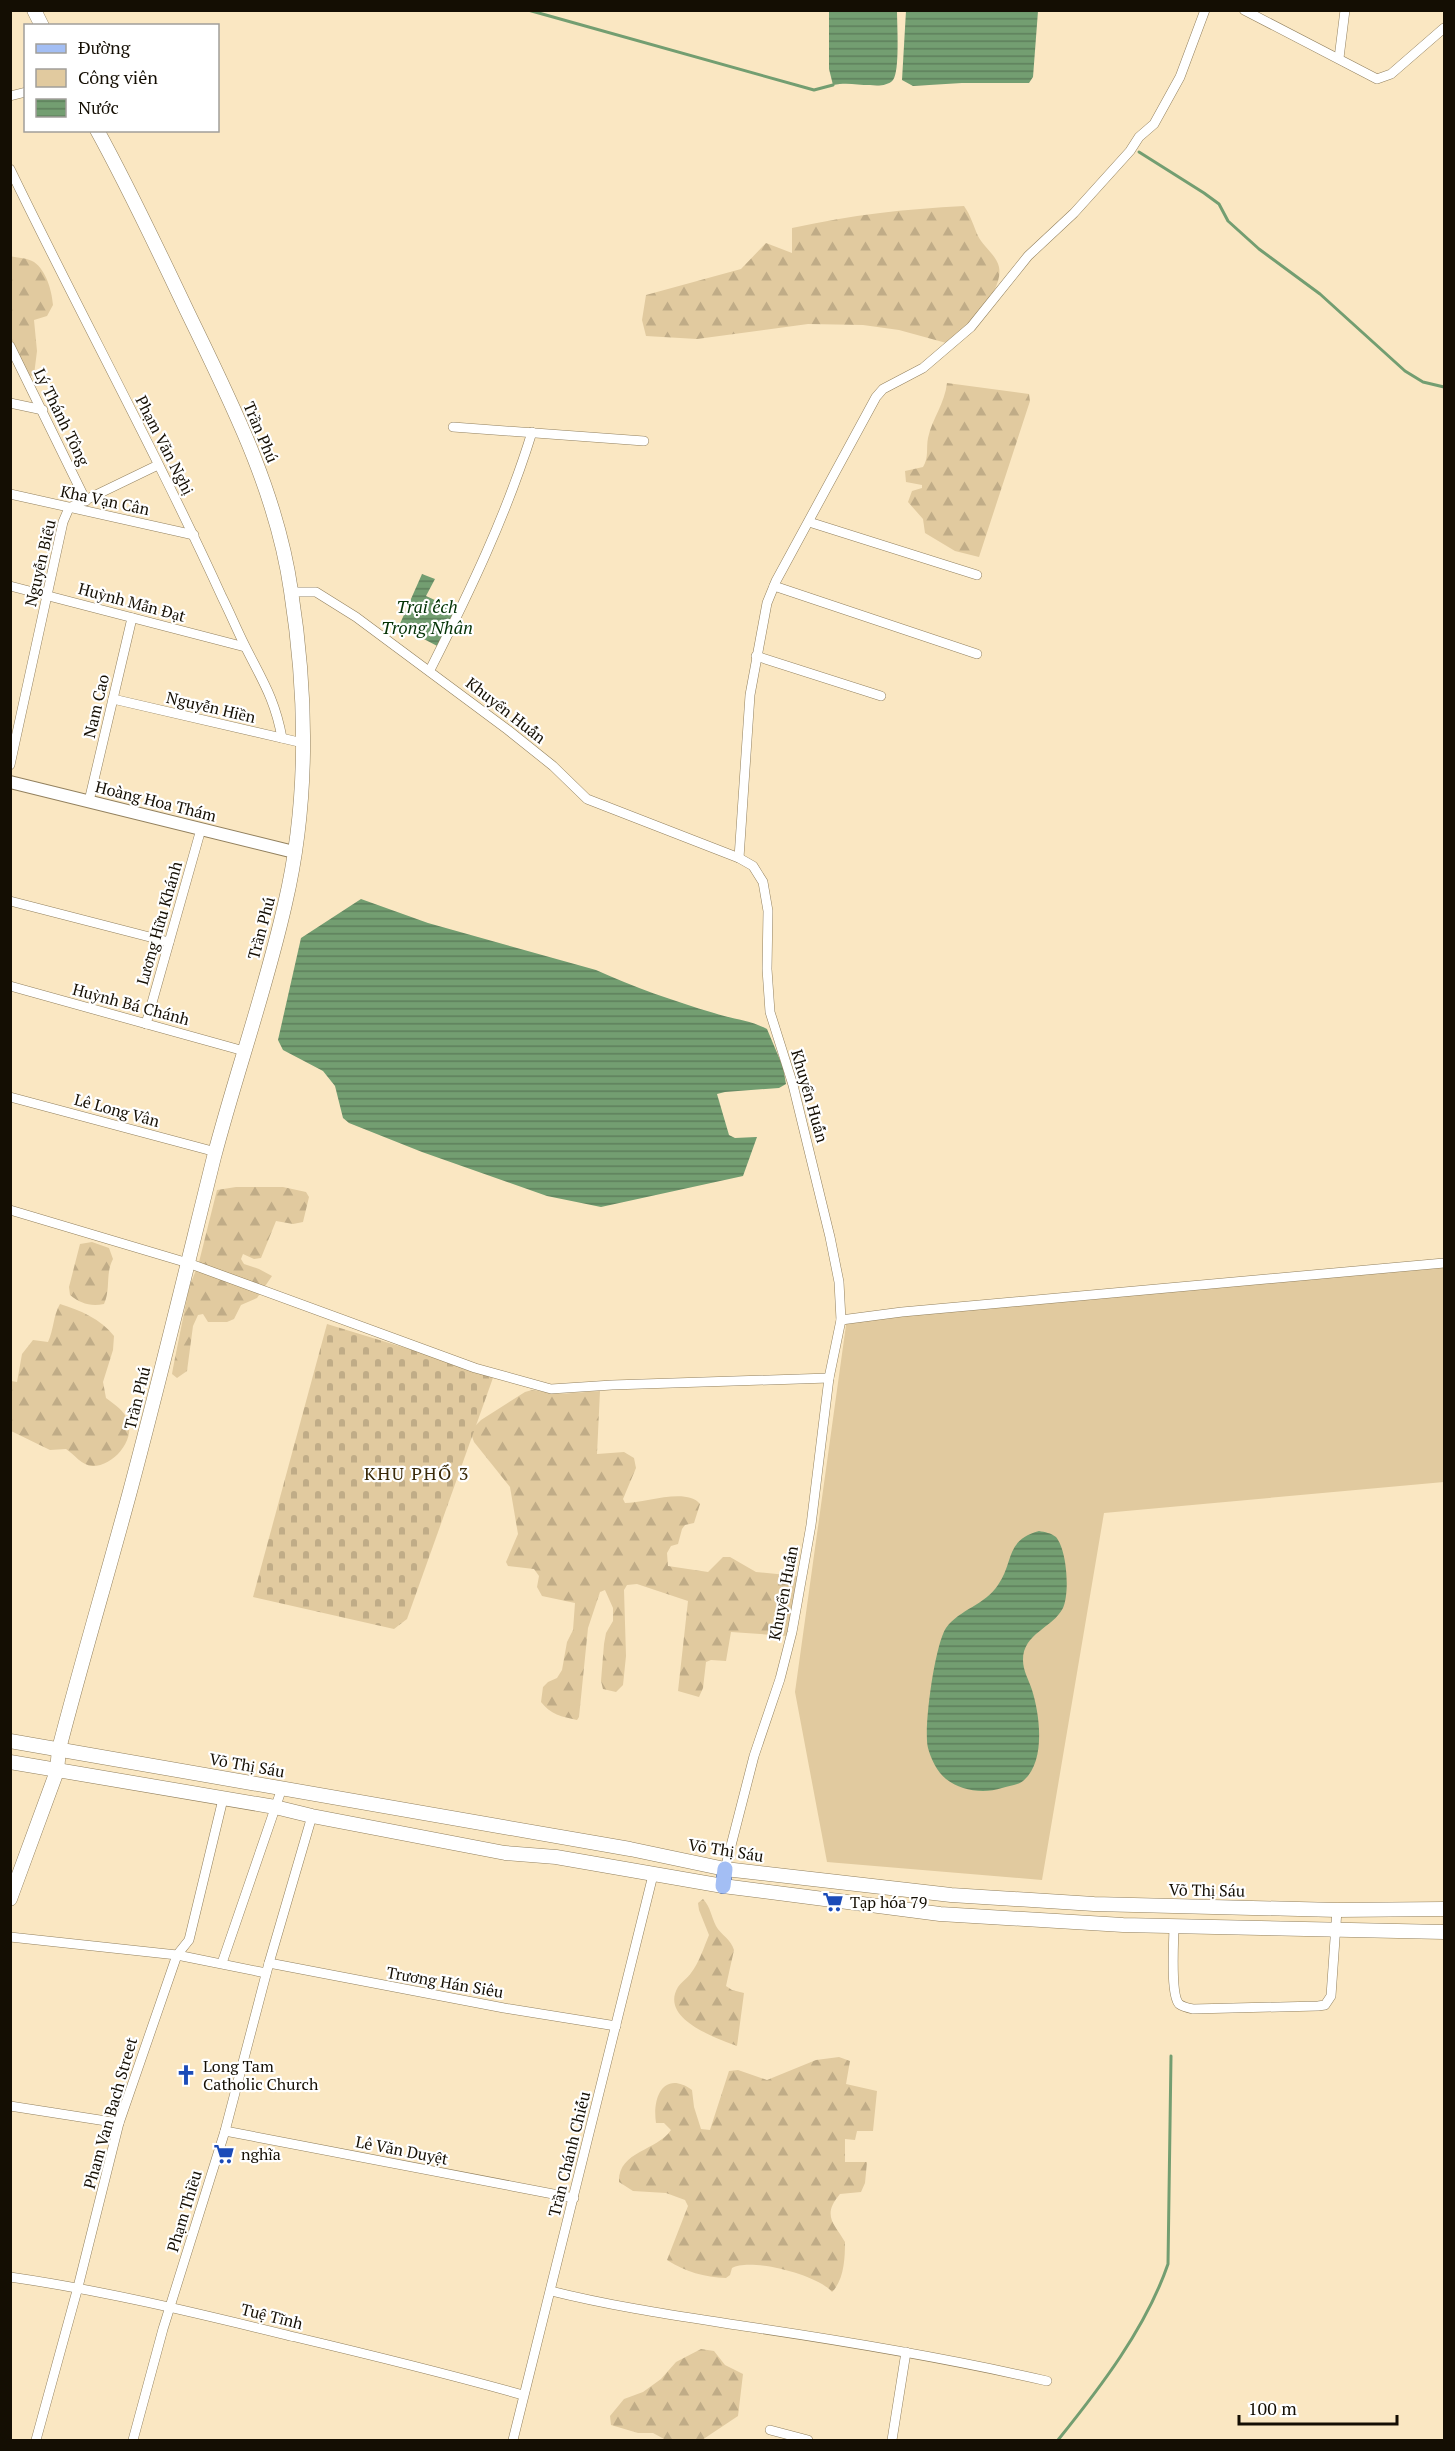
<svg xmlns="http://www.w3.org/2000/svg" width="1455" height="2451" font-family="'PT Serif',serif">
<defs>
<pattern id="forest-firs" width="22" height="20" patternUnits="userSpaceOnUse" patternTransform="scale(1.5)"><rect width="22" height="20" fill="#e1ca9f"/><path d="M5 1l3.5 6h-7zM16 11l3.5 6h-7z" fill="#c0ac87"/></pattern>
<pattern id="cemetery-stones" width="16" height="16" patternUnits="userSpaceOnUse" patternTransform="scale(1.5)"><rect width="16" height="16" fill="#e1ca9f"/><path d="M2 7V4a2 2 0 0 1 4 0v3zM10 15v-3a2 2 0 0 1 4 0v3z" fill="#c0ac87"/></pattern>
<pattern id="water-rules" width="6" height="5" patternUnits="userSpaceOnUse" patternTransform="scale(1.5)"><rect width="6" height="5" fill="#739e71"/><path d="M0 2.5h6" fill="none" stroke="#5d7f5b"/></pattern>
</defs>
<rect width="100%" height="100%" fill="#fae7c2"/>
<g fill="url(#forest-firs)">
<path d="M964,206C971,216 973,225 978,236C983,246 997,256 999,267C1004,292 966,327 950,344L899,330L863,325L808,324L697,339L646,336L642,320L646,295L741,269L766,243L792,253V228C852,215 904,209 964,206Z"/>
<path d="M10,256C18,258 28,258 34,262C46,270 52,291 53,305L47,316L34,320L37,351L34,375L22,379L11,359Z"/>
<path d="M947,383L1029,394L1030,401L979,557L955,551L925,533L923,519L908,502L912,491L922,488V485L906,482L905,471L923,467C929,458 926,448 928,438C932,419 945,403 947,383Z"/>
<path d="M236,1187H283L306,1192L309,1197L303,1222L293,1224L276,1221L261,1258L254,1259L243,1254L241,1259L244,1264L259,1269L272,1276L257,1298L241,1305L234,1319L227,1322H208L203,1314L198,1315L193,1326L187,1371L177,1378L172,1374L173,1368L189,1288L199,1262L217,1190Z"/>
<path d="M92,1242L109,1248L113,1259C105,1274 111,1289 104,1304C90,1307 80,1303 70,1295L69,1287L80,1244Z"/>
<path d="M60,1304C80,1310 101,1319 114,1336L113,1350L103,1382L106,1398C115,1405 124,1410 128,1421C135,1441 113,1466 93,1466C82,1466 74,1454 66,1449L50,1450L11,1431V1381L17,1382L22,1354L33,1340L48,1342C54,1329 53,1316 60,1304Z"/>
<path d="M532,1390L559,1394L600,1391L597,1454L624,1452L634,1458L636,1468L623,1499L625,1503C644,1503 687,1487 700,1504L694,1523L685,1525L682,1529L678,1544L671,1546L667,1553L668,1566L708,1572L723,1557H730L756,1572L797,1576L798,1580L787,1636L731,1632L726,1661L711,1660L706,1662L703,1688L699,1697L678,1691L688,1601L637,1584L627,1585L624,1590L626,1656L623,1685L616,1692L603,1689L601,1681L604,1644L606,1633L613,1621V1608L605,1590L600,1592L588,1628L579,1717L577,1720C562,1717 550,1714 541,1702L543,1687L548,1682L557,1678L562,1670L567,1642L573,1630L575,1603L542,1596L537,1587L539,1576L534,1569L508,1566L506,1562L518,1534L510,1487L474,1442L470,1431L481,1420L525,1392Z"/>
<path d="M703,1899C711,1908 711,1916 716,1926C721,1935 731,1939 734,1950L726,1986L732,1990L744,1993L737,2046C716,2038 659,2019 678,1987C681,1982 688,1978 691,1973C699,1963 704,1947 709,1935L699,1910L698,1903Z"/>
<path d="M839,2057L850,2061L846,2084L877,2091L873,2131H857L855,2140L845,2139V2162H867L865,2183L861,2192L840,2194C821,2216 835,2224 845,2242C845,2259 844,2280 832,2292C819,2275 750,2257 732,2268L730,2275L726,2278C704,2277 686,2272 667,2260L688,2206L685,2200L666,2193L633,2191L619,2182C618,2151 657,2151 671,2130L664,2123H656C652,2097 664,2070 692,2090L694,2107L701,2129L710,2130L729,2071L738,2070L767,2080L816,2060Z"/>
<path d="M701,2349L714,2351L725,2365L743,2374L738,2416L702,2440H666L653,2433H638L611,2425L610,2416L624,2399L643,2392L661,2379L676,2362Z"/>
</g>
<path fill="url(#cemetery-stones)" d="M327,1324L494,1375L407,1619L394,1629L253,1597Z"/>
<path fill="#e1ca9f" d="M1444,1264V1482L1104,1513L1042,1880L827,1862L795,1692L847,1318Z"/>
<g fill="url(#water-rules)">
<path d="M829,11H897C897,25 900,71 893,80C888,86 877,86 870,85C857,85 847,82 833,85L829,69Z"/>
<path d="M906,11H1038L1033,77L1029,83H962L913,86L902,80Z"/>
<path d="M422,574L435,579L426,596L459,611L441,648L399,626Z"/>
<path d="M361,899L428,923L596,970C634,987 673,1001 714,1013C732,1019 750,1020 767,1029L783,1067L786,1084L779,1088L725,1092L717,1094L729,1135L735,1138L757,1137L743,1176L601,1207L547,1196L422,1152L349,1123L343,1118L335,1086L323,1071L283,1050L278,1040L301,938Z"/>
<path d="M1039,1531C1045,1532 1051,1533 1056,1537C1067,1550 1070,1592 1063,1608C1053,1628 1023,1633 1023,1660C1023,1671 1029,1680 1032,1690C1040,1715 1046,1762 1023,1781C1018,1785 1008,1786 1002,1788C984,1794 961,1791 946,1779C937,1772 931,1759 928,1748C923,1729 935,1644 946,1628C960,1609 985,1605 998,1585C1014,1562 1005,1540 1039,1531Z"/>
</g>
<g fill="none" stroke-linecap="round" stroke-linejoin="round">
<g stroke="#739e71" stroke-width="3">
<path d="M528,10L814,90L833,85"/>
<path d="M1139,152L1204,193L1219,204L1228,221L1259,249L1320,294L1405,371L1423,382L1444,387"/>
<path d="M1058,2440C1100,2388 1146,2328 1168,2264L1171,2056"/>
</g>
<g stroke="#92805e" stroke-width="10">
<g id="minor">
<path d="M1244,10L1377,79L1391,74L1444,28"/>
<path d="M1339,58L1345,10"/>
<path d="M10,96L26,92"/>
<path d="M10,169C79,312 156,452 222,597C230,613 237,630 245,646C262,680 275,699 282,738"/>
<path d="M10,346L86,501"/>
<path d="M10,403L43,410"/>
<path d="M453,427L644,441"/>
<path d="M10,494L194,535"/>
<path d="M809,522L977,575"/>
<path d="M10,586L245,647"/>
<path d="M774,586L977,654"/>
<path d="M292,592H316L356,617L508,730L553,766L587,799L739,858L753,866L763,882L768,911L767,969L770,1012L793,1085L830,1237L839,1282L841,1320L829,1378L811,1525L792,1632L780,1679L754,1756L725,1869"/>
<path d="M756,656L881,696"/>
<path d="M430,670C469,593 507,514 532,432"/>
<path d="M113,699L303,743"/>
<path d="M10,765L63,522L69,508L158,465"/>
<path d="M89,801L132,618"/>
<path d="M739,858L750,695L767,603L776,581L876,397L883,389L923,368L971,327L1028,256L1074,213L1130,151L1139,137L1154,124L1180,77L1205,10"/>
<path d="M10,901L169,942"/>
<path d="M10,986L244,1051"/>
<path d="M146,1024L201,829"/>
<path d="M10,1097L216,1152"/>
<path d="M10,1210L188,1263L475,1368L551,1389L612,1385L829,1378"/>
<path d="M841,1320L902,1312L1444,1263"/>
<path d="M1174,1925C1174,1940 1170,1994 1179,2004C1183,2007 1188,2008 1193,2009L1318,2006L1325,2005L1331,1996L1337,1910"/>
<path d="M10,1937L177,1955L266,1973"/>
<path d="M222,1963L282,1788"/>
<path d="M269,1963L504,2008L616,2026"/>
<path d="M10,2106L119,2123"/>
<path d="M225,2131L574,2198"/>
<path d="M10,2277C107,2291 200,2314 295,2337C371,2355 448,2374 523,2395"/>
<path d="M551,2291C615,2307 679,2316 743,2326C845,2341 947,2358 1047,2381"/>
<path d="M770,2430L808,2440"/>
<path d="M36,2440L78,2287L119,2123L177,1955L189,1940L223,1799"/>
<path d="M133,2440L163,2329L225,2131L269,1963L312,1816"/>
<path d="M513,2440L653,1875"/>
<path d="M892,2440L906,2352"/>
</g>
</g>
<g stroke="#92805e" stroke-width="14">
<path id="tertiary" d="M10,782L294,852"/>
</g>
<g stroke="#92805e" stroke-width="15">
<g id="secondary">
<path d="M34,10L42,26"/>
<path d="M10,1741L630,1849L725,1869L951,1895L1094,1904L1337,1910L1444,1909"/>
<path d="M10,1762L275,1807L312,1816L505,1853L556,1857L723,1886L940,1914L1123,1925L1444,1932"/>
<path d="M10,1899L57,1771L59,1749C81,1664 106,1580 129,1495C159,1383 186,1270 214,1157C236,1073 266,989 285,904C309,802 307,694 291,591C277,492 231,402 188,313C159,252 130,190 97,130"/>
</g>
</g>
<g stroke="#49649a" stroke-width="16">
<path id="primary" d="M723,1886L725,1869"/>
</g>
<use href="#minor" stroke="#fff" stroke-width="9"/>
<use href="#tertiary" stroke="#fff" stroke-width="12"/>
<use href="#secondary" stroke="#fff" stroke-width="14"/>
<use href="#primary" stroke="#a3bef4" stroke-width="15"/>
</g>
<defs>
<g id="supermarket-bare" transform="scale(1.62)"><path d="M-6-5.5h2.5l.6 2H6L4.5 2H-2.5L-4.4-4H-6ZM-1.5 3.2a1.3 1.3 0 1 0 .1 0ZM3 3.2a1.3 1.3 0 1 0 .1 0Z" fill="#1b4bb8" stroke="#fff" stroke-width="2.5" paint-order="stroke"/></g>
<g id="church-bare" transform="scale(1.62)"><path d="M-1.2-6h2.4v3.5h3.3v2.4h-3.3V6h-2.4V-.1h-3.3v-2.4h3.3Z" fill="#1b4bb8" stroke="#fff" stroke-width="2.5" paint-order="stroke"/></g>
</defs>
<g fill-rule="evenodd">
<use href="#supermarket-bare" x="833" y="1902"/>
<use href="#church-bare" x="186" y="2075"/>
<use href="#supermarket-bare" x="224" y="2154"/>
</g>
<g text-anchor="middle" stroke-width="4.5" stroke-linejoin="round" paint-order="stroke">
<g font-size="16" fill="#140e03" stroke="#fff">
<text transform="translate(62 417) rotate(64)" y="6">Lý Thánh Tông</text>
<text transform="translate(261 432) rotate(67)" y="6">Trần Phú</text>
<text transform="translate(165 445) rotate(63)" y="6">Phạm Văn Nghị</text>
<text transform="translate(105 500) rotate(12)" y="6">Kha Vạn Cân</text>
<text transform="translate(40 563) rotate(-77)" y="6">Nguyễn Biểu</text>
<text transform="translate(132 602) rotate(15)" y="6">Huỳnh Mẫn Đạt</text>
<text transform="translate(96 706) rotate(-77)" y="6">Nam Cao</text>
<text transform="translate(211 707) rotate(13)" y="6">Nguyễn Hiền</text>
<text transform="translate(506 710) rotate(38)" y="6">Khuyển Huấn</text>
<text transform="translate(156 801) rotate(14)" y="6">Hoàng Hoa Thám</text>
<text transform="translate(159 923) rotate(-74)" y="6">Lương Hữu Khánh</text>
<text transform="translate(261 928) rotate(-75)" y="6">Trần Phú</text>
<text transform="translate(131 1004) rotate(15)" y="6">Huỳnh Bá Chánh</text>
<text transform="translate(810 1096) rotate(74)" y="6">Khuyển Huấn</text>
<text transform="translate(117 1110) rotate(15)" y="6">Lê Long Vân</text>
<text transform="translate(137 1398) rotate(-76)" y="6">Trần Phú</text>
<text transform="translate(783 1593) rotate(-79)" y="6">Khuyển Huấn</text>
<text transform="translate(247 1765) rotate(10)" y="6">Võ Thị Sáu</text>
<text transform="translate(726 1850) rotate(9)" y="6">Võ Thị Sáu</text>
<text transform="translate(1207 1890) rotate(1)" y="6">Võ Thị Sáu</text>
<text transform="translate(445 1982) rotate(10)" y="6">Trương Hán Siêu</text>
<text transform="translate(110 2113) rotate(-74)" y="6">Pham Van Bach Street</text>
<text transform="translate(402 2150) rotate(11)" y="6">Lê Văn Duyệt</text>
<text transform="translate(569 2154) rotate(-76)" y="6">Trần Chánh Chiếu</text>
<text transform="translate(184 2211) rotate(-73)" y="6">Phạm Thiều</text>
<text transform="translate(272 2316) rotate(14)" y="6">Tuệ Tĩnh</text>
</g>
<g font-size="16" fill="#140e03" stroke="#fff" text-anchor="start">
<text x="850" y="1908">Tạp hóa 79</text>
<text x="203" y="2072">Long Tam<tspan x="203" dy="18">Catholic Church</tspan></text>
<text x="241" y="2160">nghĩa</text>
</g>
<g font-size="18" font-style="italic" fill="#033305" stroke="#fff">
<text x="427" y="613">Trại ếch<tspan x="427" dy="21">Trọng Nhân</tspan></text>
</g>
<g font-size="18" letter-spacing="1.5" fill="#392908" stroke="#fff">
<text x="417" y="1480">KHU PHỐ 3</text>
</g>
</g>
<rect width="1455" height="2451" fill="none" stroke="#140e03" stroke-width="24"/>
<rect x="24" y="24" width="195" height="108" fill="#ffffff" stroke="#a19f9a" stroke-width="1.5"/>
<rect x="36" y="44" width="30" height="9" fill="#a3bef4" stroke="#a19f9a" stroke-width="1.5"/>
<text x="78" y="54" font-size="18" fill="#140e03">Đường</text>
<rect x="36" y="69" width="30" height="18" fill="#e1ca9f" stroke="#a19f9a" stroke-width="1.5"/>
<text x="78" y="84" font-size="18" fill="#140e03">Công viên</text>
<rect x="36" y="99" width="30" height="18" fill="url(#water-rules)" stroke="#a19f9a" stroke-width="1.5"/>
<text x="78" y="114" font-size="18" fill="#140e03">Nước</text>
<path d="M1239 2415v9h158v-9" fill="none" stroke="#140e03" stroke-width="3"/>
<text x="1248" y="2415" font-size="18" fill="#140e03" stroke="#ffffff" stroke-width="4.5" paint-order="stroke">100 m</text>
</svg>
